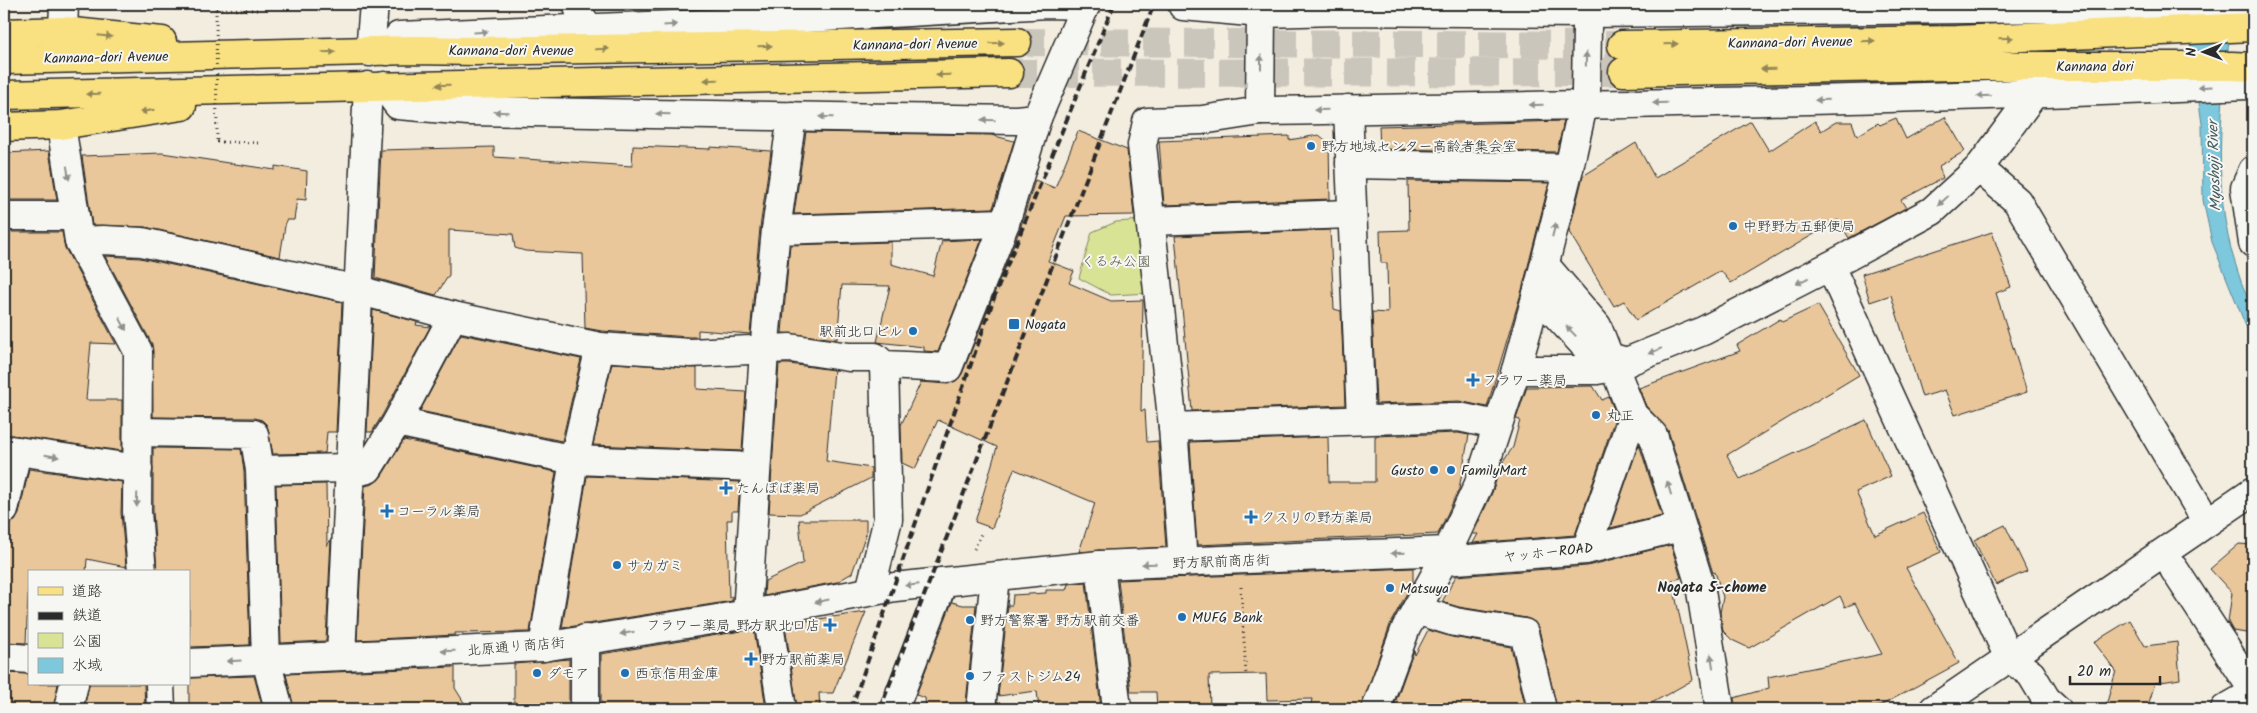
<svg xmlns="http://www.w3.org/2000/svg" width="2257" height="713" font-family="Kalam,'Klee One',sans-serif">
<rect width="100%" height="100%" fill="#f3ede0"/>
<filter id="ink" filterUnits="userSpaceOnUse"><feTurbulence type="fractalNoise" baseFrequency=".02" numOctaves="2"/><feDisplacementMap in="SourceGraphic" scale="10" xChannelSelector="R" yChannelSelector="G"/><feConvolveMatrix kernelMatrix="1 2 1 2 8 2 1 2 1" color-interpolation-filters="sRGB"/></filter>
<g filter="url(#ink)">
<path fill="#d8e396" stroke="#828760" d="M1143,220L1151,293L1111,295L1079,278L1092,232L1116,222Z"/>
<path fill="#7dc8dd" stroke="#5c8996" d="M2185,4H2233C2224,90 2208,184 2237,269C2241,281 2244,293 2253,303V340L2245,324L2212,242L2203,200L2202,124Z"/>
<g fill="#e9c79a" stroke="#2b2b2b">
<path d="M1945,117L1965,151L1939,166L1943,178L1901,200L1906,208L1849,238L1838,220L1731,283L1721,271L1636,320L1624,301L1614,306L1569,232L1583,176L1636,143L1655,178L1751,121L1769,151L1815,121L1821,131L1836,122H1852L1857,136L1878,123L1880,125L1896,118L1906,139Z"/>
<path d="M1564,121L1557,152L1380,149L1379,126Z"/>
<path d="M1078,131L1127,150L1134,215L1066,216L1048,261L1074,271L1069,283L1111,301L1143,300L1141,411L1145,410L1147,442L1158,441L1166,547L1079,552L1095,503L1014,469L992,528L975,522L997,447L938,420L915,469L902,463L901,425L921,382L948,384L956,381L962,374L1020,229L1035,180L1055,188Z"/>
<path d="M806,132L991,135L1014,141L993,208L794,214Z"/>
<path d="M1319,135L1329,143L1330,199L1164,205L1159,141L1289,136V140Z"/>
<path d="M633,146L710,149V147L771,151L760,228L750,334L698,330V337H690L602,331L585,328L583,254L525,251L515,248L513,234L449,230V275L436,295L375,278L381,150L494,147V157L632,166Z"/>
<path d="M49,151L57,200H4V153Z"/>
<path d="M162,153L275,170V166L307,171L306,200L297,199L294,220H286L280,257L145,227L92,225L82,156Z"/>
<path d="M1408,181L1549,183L1522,290L1487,407L1459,401L1376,404L1372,312L1388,313L1387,263H1381L1380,231L1409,230Z"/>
<path d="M1330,230L1334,309L1341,311L1345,405L1192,411L1175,236Z"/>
<path d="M6,232H62L65,248L116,344L91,343L86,400H122V451L4,434V252Z"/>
<path d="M1992,232L2011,287L1996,293L2027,392L1955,415L1945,390L1922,397L1891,295L1870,302L1862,274Z"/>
<path d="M982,239L938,352L924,351V347L877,342L890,286L842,285L837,339L782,333L790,245L891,242V264L933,276L942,241Z"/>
<path d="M105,256L140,258L342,302L336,432H327L325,453L273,454L267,425L262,420L255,418L153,417L152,344Z"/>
<path d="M1818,305L1859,375L1727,455L1740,479L1866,420L1891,476L1856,492L1875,535L1923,513L1941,552L1906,568L1959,663L1880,706L1861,709H1735L1734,698L1769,688L1768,677L1882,654L1855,603L1845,607L1840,596L1749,648L1732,640L1723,631L1720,613L1723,597L1715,572L1713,573L1668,430L1646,406L1639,388L1740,351L1737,345L1780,319L1782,322Z"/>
<path d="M373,310L417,322L416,325L430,327L383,414L372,432H367Z"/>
<path d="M461,334L581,359L562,441L420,411Z"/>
<path d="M612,363L697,368V389L746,392L742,451L593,445Z"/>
<path d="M779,364H789L834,370L826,461L871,468V478L800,514L769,513Z"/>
<path d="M1593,386L1602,400L1609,397L1616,415L1575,535L1473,543L1478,534H1473L1492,493L1501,465L1513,447L1520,420L1516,419L1527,387Z"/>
<path d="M1458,433L1469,435L1459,489L1438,534L1197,545L1190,442L1328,437L1329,482H1375V436Z"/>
<path d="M404,440L556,472L530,632L455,633V635L357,640L365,486L373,484L381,477Z"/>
<path d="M1639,444L1662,516L1610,528Z"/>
<path d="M153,448L241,449L244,472L250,645L189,647V572H157L153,511Z"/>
<path d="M29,469L122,482L121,513L126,567L87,559L86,572H29L26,643L4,642V525L15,521L19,514Z"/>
<path d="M587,476L740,482L738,511H732V520H727L729,598L732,596V601L562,628Z"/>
<path d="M326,484L327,546L331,539L326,641L281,643L276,485Z"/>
<path d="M799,520H866V534L852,573L837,582L764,596L765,581L803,563Z"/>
<path d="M2005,525L2027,571L1996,585L1974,540Z"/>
<path d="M2239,544L2253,545V634L2233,631L2228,622L2232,593L2210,569Z"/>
<path d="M1671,545L1681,578L1672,580L1693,680L1641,709H1557L1539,629L1535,622L1526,618L1459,607L1442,602L1456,576L1587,566Z"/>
<path d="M1413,568V582L1391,622L1361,709H1310L1312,699L1267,700L1266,674L1209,675L1210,709H1157L1156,692H1131L1118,580Z"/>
<path d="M1086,582L1101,709H1039L1037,691L998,696L1008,605H1012L1013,595L1046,593V590H1066L1068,584Z"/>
<path d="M952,602L963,605H976L966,703L962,704V709H926L925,698L916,695Z"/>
<path d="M866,612L833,693H819L820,709H797L785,624Z"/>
<path d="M2130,620L2145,646L2177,642L2180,679L2155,683L2147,709H2105L2116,671L2094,642Z"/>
<path d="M754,629L766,709H601V654Z"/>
<path d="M1428,630L1452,637L1511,647L1526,709H1393L1414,650L1415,655Z"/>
<path d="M569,659V709H514V664Z"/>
<path d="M455,667V688L468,709H294L286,674Z"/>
<path d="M4,673L29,674V684H58L53,709H4Z"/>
<path d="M254,676L263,709H214V707L189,706V678Z"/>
<path d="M89,684H144L145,709H84Z"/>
</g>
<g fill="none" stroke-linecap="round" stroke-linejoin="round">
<g stroke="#cbc6bc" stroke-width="28" stroke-dasharray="28 14" stroke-linecap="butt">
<path d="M1017,42L1622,45"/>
<path d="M1009,73L1623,72"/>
</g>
<g stroke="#2b2b2b" stroke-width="31">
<g id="minor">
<path d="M577,4L586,29"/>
<path d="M1183,6L1261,13"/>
<path d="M63,31L64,4"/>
<path d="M387,51L399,36L723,23L1047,4L1086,5"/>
<path d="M370,52L374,4"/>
<path d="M384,86L398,105L468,111L1016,120L1037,118"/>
<path d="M1348,109L1361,420"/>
<path d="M1260,111L1261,13L1337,11L1586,13L2072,8L2143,10L2244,9L2253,12"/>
<path d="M61,125L79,241L138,351L137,512L142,572"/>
<path d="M1350,164L1569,168"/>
<path d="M1979,168L2017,201L2207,522"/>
<path d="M2253,170L2245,188L2253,243"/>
<path d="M4,216H74"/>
<path d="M1150,221L1352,214"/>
<path d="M776,230L1005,223"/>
<path d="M79,241L103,240L142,242L358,290L453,316L600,347L690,353L790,348L849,357H875L884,365L948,368L1005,223L1037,118L1086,4"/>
<path d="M1545,265L1597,326L1609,357"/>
<path d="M1830,266L2009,658L2031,674L2046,699L2057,709"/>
<path d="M1537,294L1586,347L1594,353L1627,362"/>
<path d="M1614,367L1633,415L1653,435L1700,585L1720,709"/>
<path d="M1516,370H1597L1614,367L1703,331L1830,266L1932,211L1979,168L2033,95"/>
<path d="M397,422L574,460L755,467"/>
<path d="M1173,427L1459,417L1496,425"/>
<path d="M138,432L254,434L260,470"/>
<path d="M4,449L138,469"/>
<path d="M349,474L368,469L397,422L453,316"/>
<path d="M4,510L17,451"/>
<path d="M1586,550L1633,415"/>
<path d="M1443,561L1586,550L1681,527"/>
<path d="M1183,562L1173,427L1142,145L1147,122L1202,120L1260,111C1589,105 1918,100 2247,85L2253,83"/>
<path d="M1100,565L1117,709"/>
<path d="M2174,569L2253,690"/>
<path d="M870,591L888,519L884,365"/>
<path d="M1416,610L1455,622L1524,633L1542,709"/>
<path d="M767,611L782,709"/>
<path d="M747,614L764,351L776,230L792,116"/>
<path d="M543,647L574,460L600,347"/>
<path d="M341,656L368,86"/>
<path d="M4,657L29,659"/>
<path d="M189,663L543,647L767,611L895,587L1100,565L1447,551"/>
<path d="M160,684L161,709"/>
<path d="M68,709L74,684"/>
<path d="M279,709L266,660L260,470L349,468"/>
<path d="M585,709V639"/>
<path d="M894,709L943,582"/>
<path d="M981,709L995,577"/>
<path d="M1376,709L1406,628L1443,561L1478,486L1516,370L1537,294L1569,168L1586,92"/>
<path d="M1934,709L2253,491"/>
<path d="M2225,709L2253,693"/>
</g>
</g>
<g stroke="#2b2b2b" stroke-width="31">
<g id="major">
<path d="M4,33L63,31L162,41"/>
<path d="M1622,45L1957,40L2253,27"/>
<path d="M4,60L413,50L476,51L1017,42"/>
<path d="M1623,72L1957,66H2232L2253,67"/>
<path d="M4,95L1009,73"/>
<path d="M4,127L61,125L182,106"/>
</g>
</g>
<g stroke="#2b2b2b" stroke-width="3" stroke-dasharray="1 4" stroke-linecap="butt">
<path d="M216,9L258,10"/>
<path d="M217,142L261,143"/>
<path d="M974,549L981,534"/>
<path d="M1241,587L1246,676"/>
</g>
<use href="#minor" stroke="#f6f6f2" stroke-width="28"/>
<use href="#major" stroke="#f9e181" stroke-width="28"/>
<g stroke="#2b2b2b" stroke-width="4" stroke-dasharray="8 4" stroke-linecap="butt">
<path d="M851,709L995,295L1114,4"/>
<path d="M880,709L1154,4"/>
</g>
<g stroke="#2b2b2b" stroke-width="31" stroke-linecap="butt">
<path id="minor-bridge" d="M1586,92L1587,27"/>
</g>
<path stroke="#2b2b2b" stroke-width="3" stroke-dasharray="1 4" stroke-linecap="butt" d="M216,9L217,142"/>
<use href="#minor-bridge" stroke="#f6f6f2" stroke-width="28"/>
</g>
<defs><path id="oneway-solid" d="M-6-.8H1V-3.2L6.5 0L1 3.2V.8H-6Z" transform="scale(1.25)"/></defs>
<g fill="#90908e">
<use href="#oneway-solid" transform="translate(670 25) rotate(-3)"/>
<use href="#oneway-solid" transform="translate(481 32) rotate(-3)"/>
<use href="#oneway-solid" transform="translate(1586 59) rotate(-89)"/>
<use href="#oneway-solid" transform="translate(1261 62) rotate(-90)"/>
<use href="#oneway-solid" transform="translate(2205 87) rotate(177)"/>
<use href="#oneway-solid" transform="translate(1984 96) rotate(178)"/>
<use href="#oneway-solid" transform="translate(1822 100) rotate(179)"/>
<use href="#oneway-solid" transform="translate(1660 103) rotate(179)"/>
<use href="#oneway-solid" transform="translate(1536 105) rotate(179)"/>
<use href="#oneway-solid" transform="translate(1321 110) rotate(179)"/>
<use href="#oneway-solid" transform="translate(501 112) rotate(-179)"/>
<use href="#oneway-solid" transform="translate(663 114) rotate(-179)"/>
<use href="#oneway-solid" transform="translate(826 117) rotate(-179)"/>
<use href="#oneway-solid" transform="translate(988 120) rotate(-179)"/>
<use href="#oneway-solid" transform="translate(68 173) rotate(81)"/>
<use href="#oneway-solid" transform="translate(1943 201) rotate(137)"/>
<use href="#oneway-solid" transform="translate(1554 230) rotate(-76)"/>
<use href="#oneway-solid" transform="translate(1802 281) rotate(153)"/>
<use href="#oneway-solid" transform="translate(123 324) rotate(62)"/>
<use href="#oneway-solid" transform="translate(1571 331) rotate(-134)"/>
<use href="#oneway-solid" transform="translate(1655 351) rotate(158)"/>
<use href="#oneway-solid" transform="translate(52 456) rotate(9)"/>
<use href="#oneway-solid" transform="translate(1669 488) rotate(-107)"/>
<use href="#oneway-solid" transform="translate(137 500) rotate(92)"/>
<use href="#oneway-solid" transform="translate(1398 553) rotate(178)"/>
<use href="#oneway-solid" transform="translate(1149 564) rotate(178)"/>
<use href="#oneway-solid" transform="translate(912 585) rotate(174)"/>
<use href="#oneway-solid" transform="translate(822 601) rotate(169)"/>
<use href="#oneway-solid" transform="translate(627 633) rotate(171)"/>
<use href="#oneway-solid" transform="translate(448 651) rotate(178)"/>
<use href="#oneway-solid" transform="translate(234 661) rotate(177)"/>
<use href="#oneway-solid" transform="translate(1712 661) rotate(-99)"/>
</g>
<g fill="#928656">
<use href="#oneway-solid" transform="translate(105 36) rotate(6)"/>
<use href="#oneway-solid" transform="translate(2006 38) rotate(-2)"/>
<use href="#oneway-solid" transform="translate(1868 41) rotate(-1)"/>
<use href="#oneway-solid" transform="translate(997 43) rotate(-1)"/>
<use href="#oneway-solid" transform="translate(1671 44) rotate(-1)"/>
<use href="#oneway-solid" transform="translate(765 46) rotate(-1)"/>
<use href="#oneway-solid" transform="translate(602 49) rotate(-1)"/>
<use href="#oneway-solid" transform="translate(329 52) rotate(-1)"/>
<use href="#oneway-solid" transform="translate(1768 69) rotate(179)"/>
<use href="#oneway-solid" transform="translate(943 75) rotate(179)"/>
<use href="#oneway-solid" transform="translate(711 80) rotate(179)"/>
<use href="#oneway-solid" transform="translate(443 85) rotate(179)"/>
<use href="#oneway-solid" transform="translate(93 94) rotate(179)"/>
<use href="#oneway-solid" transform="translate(147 111) rotate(171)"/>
</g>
</g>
<g fill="#1f6fb2" stroke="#f6f6f2" stroke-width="2">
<circle cx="1311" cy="146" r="5"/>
<circle cx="1733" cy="226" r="5"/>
<rect x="1008" y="318" width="12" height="12" rx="2.5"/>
<circle cx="913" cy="331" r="5"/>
<path d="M1470.5 372.5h5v5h5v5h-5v5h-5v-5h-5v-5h5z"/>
<circle cx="1596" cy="415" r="5"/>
<circle cx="1434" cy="470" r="5"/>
<circle cx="1451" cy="470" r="5"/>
<path d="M723.5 480.5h5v5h5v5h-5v5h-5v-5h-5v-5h5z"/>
<path d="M384.5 503.5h5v5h5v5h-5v5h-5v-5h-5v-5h5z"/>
<path d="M1248.5 509.5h5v5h5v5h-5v5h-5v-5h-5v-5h5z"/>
<circle cx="617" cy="565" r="5"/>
<circle cx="1390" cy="588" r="5"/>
<circle cx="1182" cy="617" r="5"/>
<circle cx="970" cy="620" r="5"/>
<path d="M827.5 617.5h5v5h5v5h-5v5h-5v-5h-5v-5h5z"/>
<path d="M748.5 651.5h5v5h5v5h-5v5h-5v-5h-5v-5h5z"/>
<circle cx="537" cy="673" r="5"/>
<circle cx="625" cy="673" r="5"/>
<circle cx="970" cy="676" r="5"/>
</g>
<g text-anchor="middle" stroke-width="4" stroke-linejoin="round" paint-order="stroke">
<g font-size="14" fill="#2b2b2b" stroke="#f6f6f2">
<text transform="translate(1790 42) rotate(-1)" y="5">Kannana-dori Avenue</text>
<text transform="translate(915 44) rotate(-1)" y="5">Kannana-dori Avenue</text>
<text x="511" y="55">Kannana-dori Avenue</text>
<text transform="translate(106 57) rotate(-1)" y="5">Kannana-dori Avenue</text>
<text x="2095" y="71">Kannana dori</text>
<text transform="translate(1548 552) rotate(-6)" y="5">ヤッホーROAD</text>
<text transform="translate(1221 561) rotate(-2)" y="5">野方駅前商店街</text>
<text transform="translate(516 646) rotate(-5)" y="5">北原通り商店街</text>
</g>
<g font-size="14" fill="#2b2b2b" stroke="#f6f6f2" text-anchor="start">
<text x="1321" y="151">野方地域センター高齢者集会室</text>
<text x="1743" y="231">中野野方五郵便局</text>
<text x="1025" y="329">Nogata</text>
<text x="903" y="336" text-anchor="end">駅前北口ビル</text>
<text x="1483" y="385">フラワー薬局</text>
<text x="1606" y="420">丸正</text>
<text x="1424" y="475" text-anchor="end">Gusto</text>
<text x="1461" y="475">FamilyMart</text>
<text x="736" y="493">たんぽぽ薬局</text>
<text x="397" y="516">コーラル薬局</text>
<text x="1261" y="522">クスリの野方薬局</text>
<text x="627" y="570">サカガミ</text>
<text x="1400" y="593">Matsuya</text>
<text x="1192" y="622">MUFG Bank</text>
<text x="980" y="625">野方警察署 野方駅前交番</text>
<text x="820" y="630" text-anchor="end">フラワー薬局 野方駅北口店</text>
<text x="761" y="664">野方駅前薬局</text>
<text x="547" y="678">ダモア</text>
<text x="635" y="678">西京信用金庫</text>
<text x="980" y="681">ファストジム24</text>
</g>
<g font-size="14" fill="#565946" stroke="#f6f6f2">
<text x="1116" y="266">くるみ公園</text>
</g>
<g font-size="15" font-style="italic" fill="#445a60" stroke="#f6f6f2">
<text transform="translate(2214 166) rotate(-92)" y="5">Myoshoji River</text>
</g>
<g font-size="15" font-weight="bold" fill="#2b2b2b" stroke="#f6f6f2">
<text x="1712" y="592">Nogata 5-chome</text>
</g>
</g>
<rect width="2257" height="713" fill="none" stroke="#f6f6f2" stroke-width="20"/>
<rect x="10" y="10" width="2237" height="693" fill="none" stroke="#2b2b2b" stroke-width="2" filter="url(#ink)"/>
<rect x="28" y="570" width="162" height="115" fill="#f6f6f2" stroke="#a5a5a2"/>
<rect x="38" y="587" width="25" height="8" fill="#f9e181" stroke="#a5a5a2"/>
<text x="72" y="596" font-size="15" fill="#2b2b2b">道路</text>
<rect x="38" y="612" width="25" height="8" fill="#2b2b2b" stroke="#a5a5a2"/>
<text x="72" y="620" font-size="15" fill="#2b2b2b">鉄道</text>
<rect x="38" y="633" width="25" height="15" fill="#d8e396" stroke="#a5a5a2"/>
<text x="72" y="646" font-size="15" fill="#2b2b2b">公園</text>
<rect x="38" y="658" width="25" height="15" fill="#7dc8dd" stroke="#a5a5a2"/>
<text x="72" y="670" font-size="15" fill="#2b2b2b">水域</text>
<g transform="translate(2204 52) rotate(269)" stroke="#f6f6f2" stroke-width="4" paint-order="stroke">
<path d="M0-4L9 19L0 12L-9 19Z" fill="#2b2b2b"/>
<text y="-8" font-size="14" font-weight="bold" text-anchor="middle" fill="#2b2b2b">N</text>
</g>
<path d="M2070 676v8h90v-8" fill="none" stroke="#2b2b2b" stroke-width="2.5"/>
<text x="2077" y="676" font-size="15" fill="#2b2b2b" stroke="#f6f6f2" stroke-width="4" paint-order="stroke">20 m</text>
</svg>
